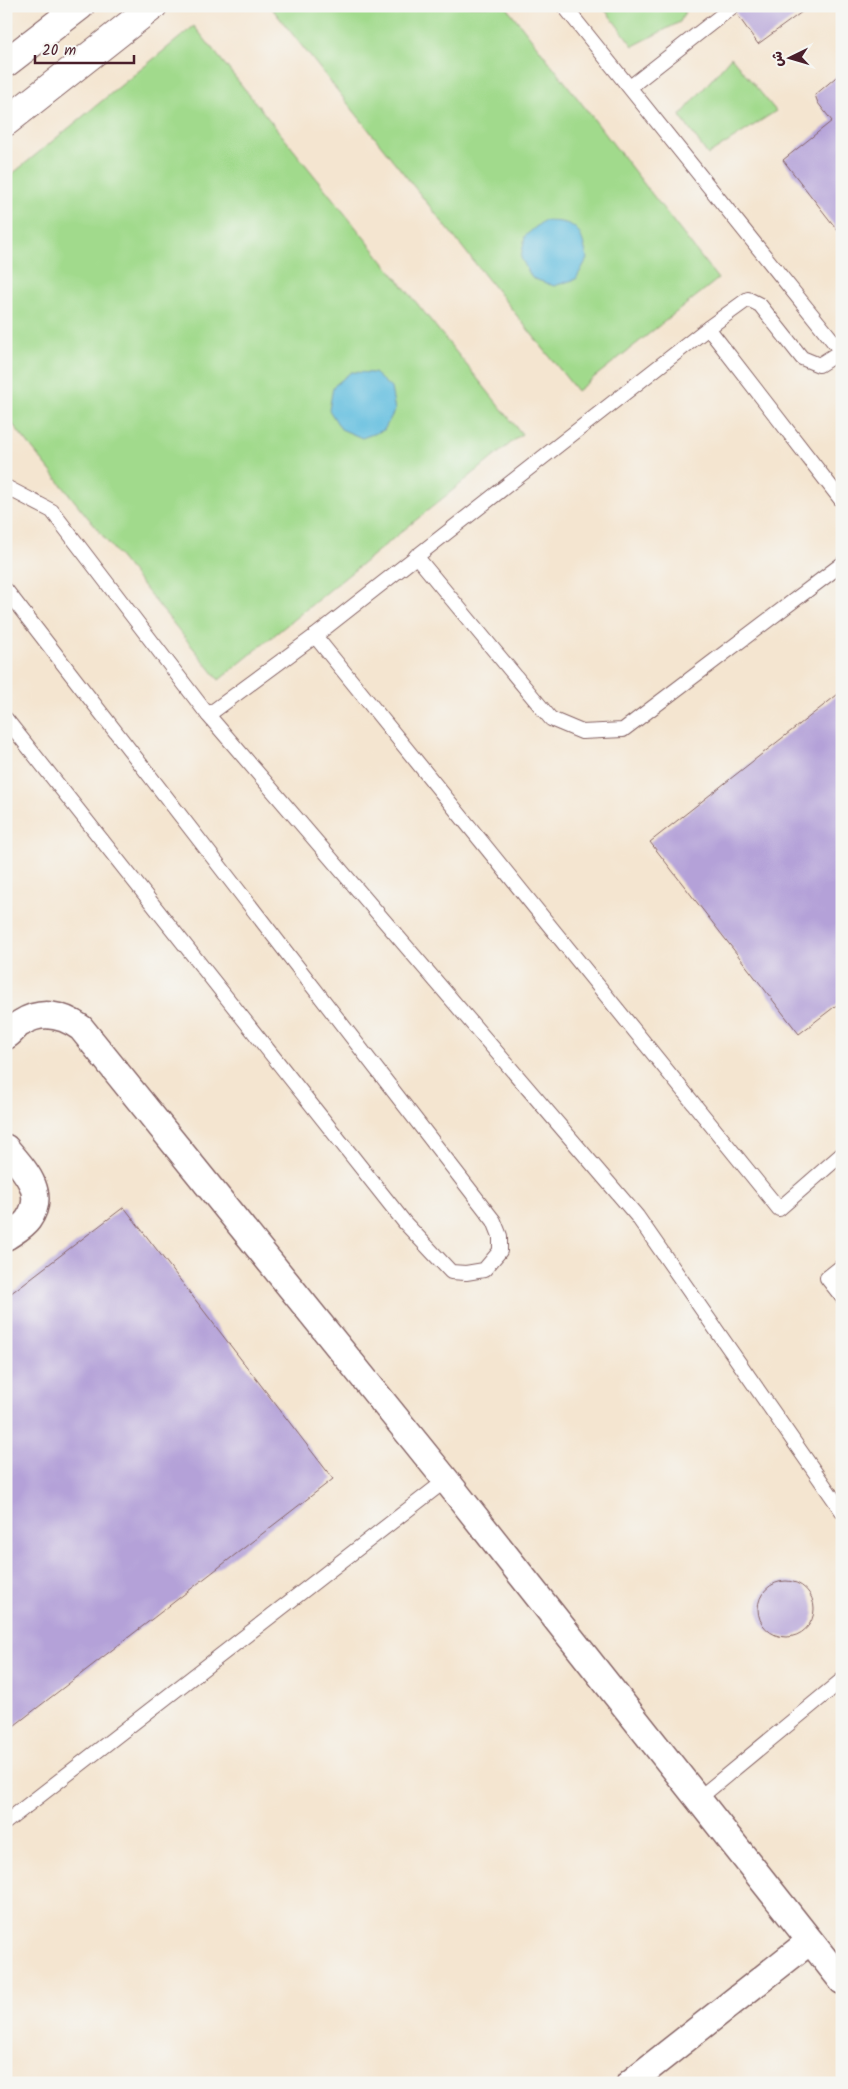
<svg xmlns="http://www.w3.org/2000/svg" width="848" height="2089" font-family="Kalam,'Playpen Sans Arabic',sans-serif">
<rect width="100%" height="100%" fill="#f6f6f2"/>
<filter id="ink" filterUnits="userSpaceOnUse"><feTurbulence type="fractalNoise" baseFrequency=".02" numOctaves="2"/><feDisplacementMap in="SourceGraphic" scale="10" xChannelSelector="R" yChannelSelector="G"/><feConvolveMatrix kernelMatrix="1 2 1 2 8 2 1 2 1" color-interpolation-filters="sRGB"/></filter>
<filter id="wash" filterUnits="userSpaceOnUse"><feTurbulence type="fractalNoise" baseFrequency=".0096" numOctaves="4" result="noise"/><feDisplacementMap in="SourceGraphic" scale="20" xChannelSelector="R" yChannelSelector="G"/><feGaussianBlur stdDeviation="1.12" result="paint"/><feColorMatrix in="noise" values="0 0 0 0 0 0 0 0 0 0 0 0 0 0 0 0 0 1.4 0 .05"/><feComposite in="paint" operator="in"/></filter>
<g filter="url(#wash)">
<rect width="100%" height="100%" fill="#f4e5d0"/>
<g fill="#a1da8c" stroke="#767c5c">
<path d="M270,6H506L718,279L577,391Z"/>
<path d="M602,6H688L680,22L633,46Z"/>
<path d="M194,26L522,434L219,680L6,416V179Z"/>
<path d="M731,57L776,111L708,155L680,116Z"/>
</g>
<g fill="#61bddf" stroke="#566e85">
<path d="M543,221C576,221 581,227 587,259L576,279L554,286L532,278L521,258L525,236Z"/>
<path d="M351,372L374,373L391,388L395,410L384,430L362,438L341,429L329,410L333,387Z"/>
</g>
<g id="blocks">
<g fill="#b4a1d8">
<path d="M731,6H810L758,44Z"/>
<path d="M842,72V236L783,160L832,121L818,103L815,95Z"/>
<path d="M842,691V1001L799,1034L650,842Z"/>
<path d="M124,1207L333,1479L6,1732V1297Z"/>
<circle cx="786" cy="1609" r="28"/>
</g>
</g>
</g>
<g filter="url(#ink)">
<use href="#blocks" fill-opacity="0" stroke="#866465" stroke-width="1"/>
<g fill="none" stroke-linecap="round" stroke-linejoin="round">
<g stroke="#866465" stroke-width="16">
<g id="service">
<path d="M630,87L732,7"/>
<path d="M708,328L842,501"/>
<path d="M6,487L52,511L208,715L637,1216L842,1511"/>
<path d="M416,556L551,719L582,732L623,730L842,564"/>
<path d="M6,590L494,1221L500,1236V1251L484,1270L466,1273L451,1272L405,1223L6,719"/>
<path d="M315,636L779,1209L842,1154"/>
<path d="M208,715L315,636L708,328L748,299L760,305L802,358L819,365L841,351L564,6"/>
<path d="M842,1266L827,1278L842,1297"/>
<path d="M698,1799L842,1680"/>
<path d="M6,1822L446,1480"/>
</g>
</g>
<g stroke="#866465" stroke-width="29">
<g id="minor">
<path d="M6,1036C12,1033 15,1026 21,1023C41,1010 62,1014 81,1028L446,1480L842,1981"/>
<path d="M6,1148C23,1169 48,1192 28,1220C23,1227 13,1232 6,1237"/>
<path d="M630,2083L810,1941"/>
</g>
</g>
<g stroke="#866465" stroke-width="30">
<g id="secondary">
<path d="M6,63L80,6"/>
<path d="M6,122L153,6"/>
</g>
</g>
<use href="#service" stroke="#fff" stroke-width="14"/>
<use href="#minor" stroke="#fff" stroke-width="26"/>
<use href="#secondary" stroke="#fff" stroke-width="28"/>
</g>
</g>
<rect width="848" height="2089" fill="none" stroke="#f6f6f2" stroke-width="25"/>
<g transform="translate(790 58) rotate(265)" stroke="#f6f6f2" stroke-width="4" paint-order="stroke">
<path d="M0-4L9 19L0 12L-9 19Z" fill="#4a1f2b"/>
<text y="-8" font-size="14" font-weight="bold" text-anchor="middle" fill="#4a1f2b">ش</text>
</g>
<path d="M35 55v8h99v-8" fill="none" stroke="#4a1f2b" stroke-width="2.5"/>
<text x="42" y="55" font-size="15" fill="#4a1f2b" stroke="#f6f6f2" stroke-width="4" paint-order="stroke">20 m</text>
</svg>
